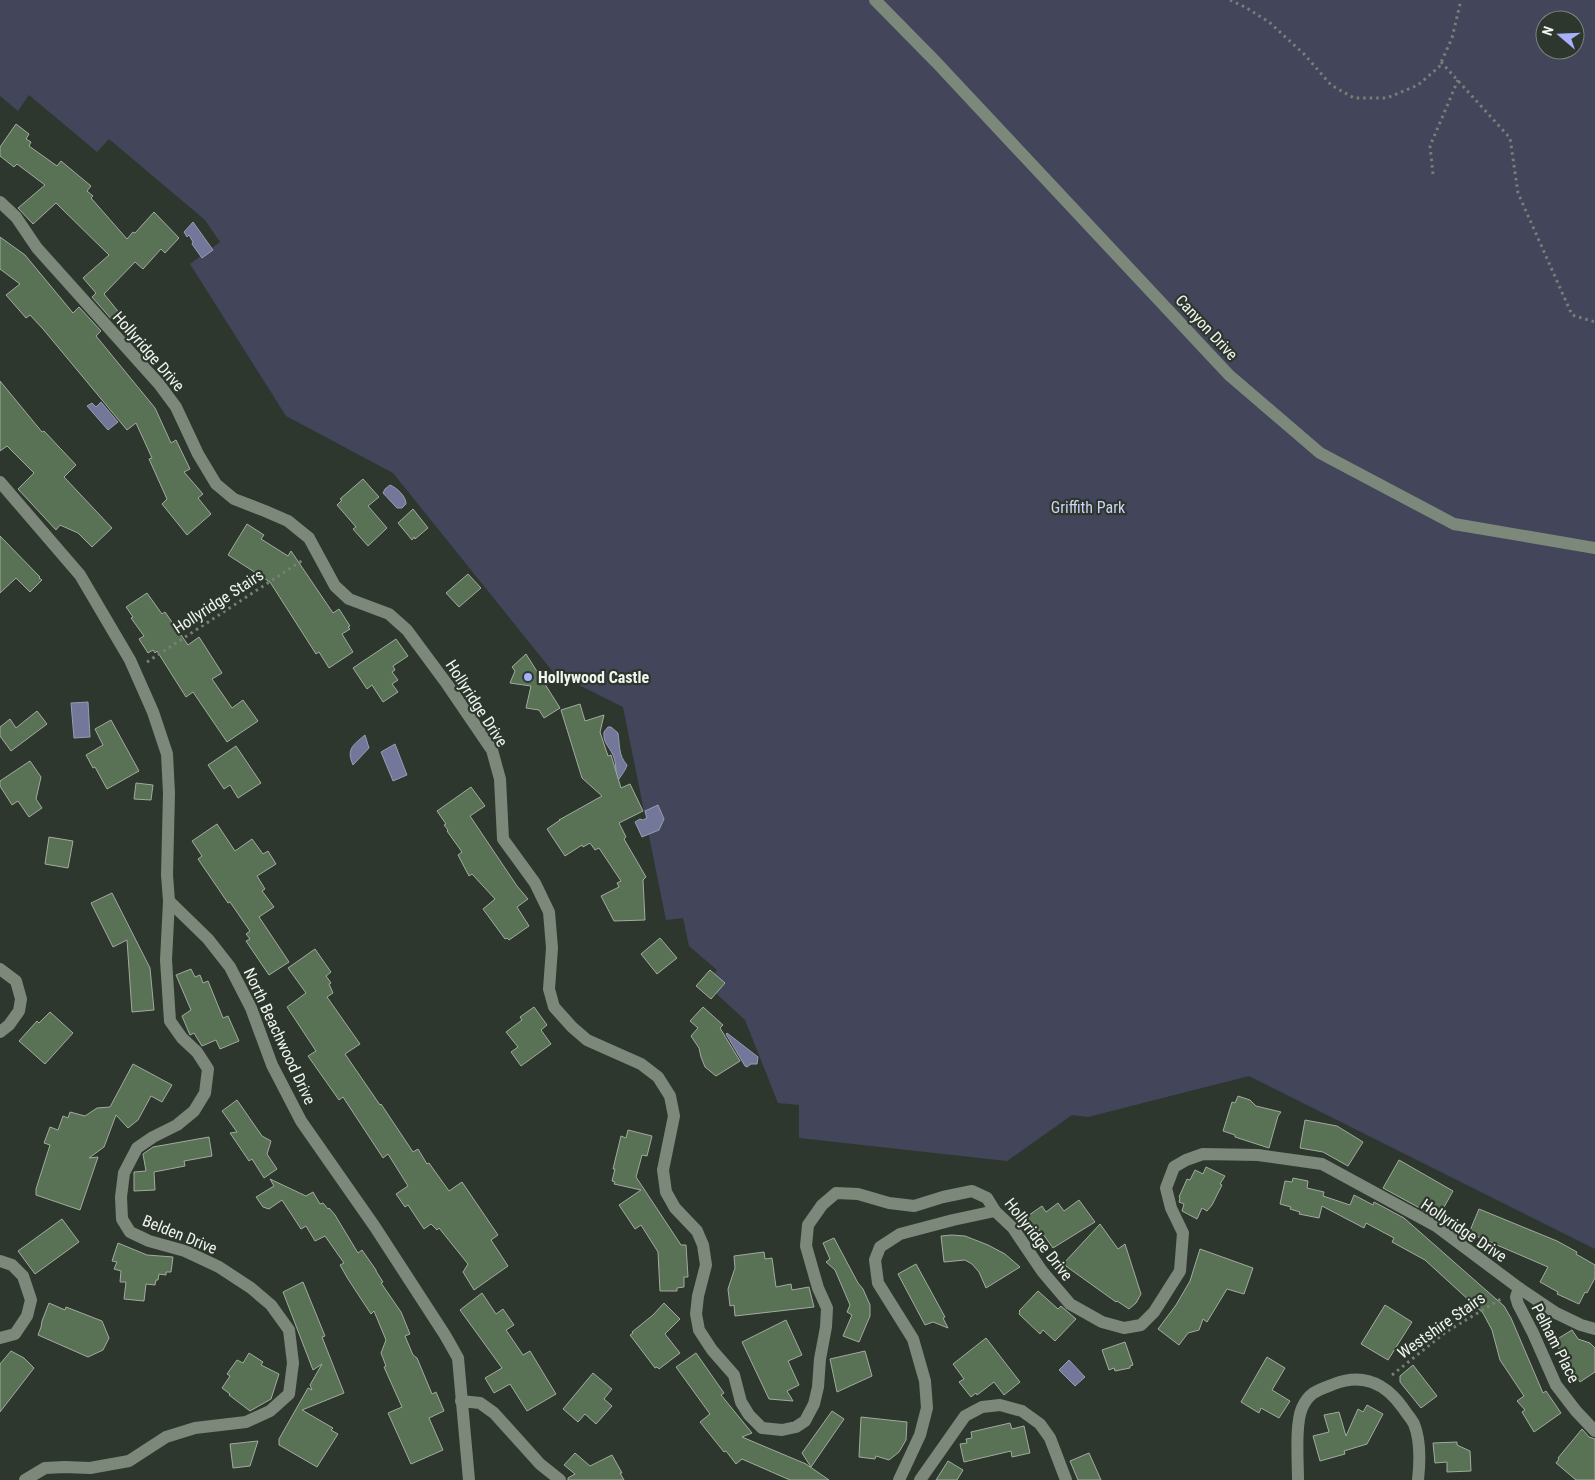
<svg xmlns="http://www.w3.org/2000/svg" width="1595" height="1480" font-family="'Roboto Condensed',sans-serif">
<rect width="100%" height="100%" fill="#2e372d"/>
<path fill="#43455b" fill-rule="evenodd" d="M0,0H1595V1249L1249,1076L1088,1117L1072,1115L1007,1161L799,1138V1105L778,1103L745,1020L706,984L717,970L689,946L683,918L666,920L623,707L553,672L393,473L286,416L190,264L220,242L205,220L109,139L97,152L29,95L18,111L0,96ZM1545,20H1575V50H1545Z"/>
<g fill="#73779a" stroke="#989db4">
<path d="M193,222L213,250L202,258L192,244L193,242L189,235L187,237L184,232Z"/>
<path d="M101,402L118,422L108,430L87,406L92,403L96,407Z"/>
<path d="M390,485C397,488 406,496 406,504L402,508H397L383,493L385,489Z"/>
<path d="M88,702L90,737L74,738L71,703Z"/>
<path d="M608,727H611L618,733C620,745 618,755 627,765C625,772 619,778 615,785C616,774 617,765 613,755C609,746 603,743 604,732Z"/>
<path d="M365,735L369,748L353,765C346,749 353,745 365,735Z"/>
<path d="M395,744L407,775L393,781L381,752Z"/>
<path d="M658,805L664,819L659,830L642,837L635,822L640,819L643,820L647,818L645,811Z"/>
<path d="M727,1033L758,1057L757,1064H751L747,1067L745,1066L726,1034Z"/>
<path d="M1069,1360L1085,1377L1075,1386L1059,1370Z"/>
</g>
<g fill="#597155" stroke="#a1ac9f">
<path d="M16,124L29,134L26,139L31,142L29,146L57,166L61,161L91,186L87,191L93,196L91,198L127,239L133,232L135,233L154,212L179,238L165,253L161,249L143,269L135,262L104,294L121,315L113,321L92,297L96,293L83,278L109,255L56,203L33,224L18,208L45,185L17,164L14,167L0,156V147Z"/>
<path d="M0,237L25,255L73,313L79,307L101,331L96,336L155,408L171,443L176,440L190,469L184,472L203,494L198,498L211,514L187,535L162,504L167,499L149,459L152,458L136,423L127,430L43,329L30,315L26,318L6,295L20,284L0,269Z"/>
<path d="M0,381L42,432L44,431L76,465L64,477L112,528L92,547L78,533L60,525L56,530L18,489L34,473L7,446L0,451Z"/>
<path d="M363,479L379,497L368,506L387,528L368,546L353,529L356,527L337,505L342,500L340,499Z"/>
<path d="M413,509L428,528L415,539L414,537L412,540L398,523Z"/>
<path d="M247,524L264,535L261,539L288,556L291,551L333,613L339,609L350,626L348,627L350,629L342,634L353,652L329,668L319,652L316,654L270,582L228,555Z"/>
<path d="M0,536L40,577L39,578L42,580L30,592L16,578L0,593Z"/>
<path d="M468,574L481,588L459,607L446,593Z"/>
<path d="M147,593L162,614L165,612L188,645L199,637L222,673L212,679L232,708L243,700L258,721L227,742L193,692L186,697L157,651L155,653L153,650L148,653L139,639L144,636L131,618L133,617L126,607Z"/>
<path d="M396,639L408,656L393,666L395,670L392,672L398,680L392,684L398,692L383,702L372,685L367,689L353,668Z"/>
<path d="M526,654L560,708L544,718L539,710L526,708L531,686L510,683L515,671L512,667Z"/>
<path d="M580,704L585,721L604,715L600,732L608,756L611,755L621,788L630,784L643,811L619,823L626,837L624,839L646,877L643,880L645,920L614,921L601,896L619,887L617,883L621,881L599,848L595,850L590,843L583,847L582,845L565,856L547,829L560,820H559L602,796L582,778L561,710Z"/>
<path d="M37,711L47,724L11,751L0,736V727L10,719L16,728Z"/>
<path d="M111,720L139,771L107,789L95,767L93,768L86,755L103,745L95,729Z"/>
<path d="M236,746L261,783L238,798L230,785L224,789L208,765Z"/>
<path d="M30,761L41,777L36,799L42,808L29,817L18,801L12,805L0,786V781Z"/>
<path d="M136,783L153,785L151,800L134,799Z"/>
<path d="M471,787L485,806L470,816L517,886L528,899L517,907L529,926L509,940L507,938L505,939L483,909L495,899L472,874L469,876L458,855L462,852L447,831L448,830L444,825L446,824L437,811Z"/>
<path d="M217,824L235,851L252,839L263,854L268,851L276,864L257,876L265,889L262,891L274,907L259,917L289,962L269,975L246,941L250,939L246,934L250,931L230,902L228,903L198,859L202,856L192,841Z"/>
<path d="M49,837L73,841L68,868L45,864Z"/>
<path d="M112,893L150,968L154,1010L132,1012L127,940L113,947L91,903Z"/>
<path d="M660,938L677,958L657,974L641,954Z"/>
<path d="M315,949L331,972L326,976L331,983L329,984L333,993L327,997L360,1044L345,1054L380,1105L381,1104L413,1152L418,1149L427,1164L429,1163L449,1191L462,1182L498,1235L491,1240L508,1266L474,1290L463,1272L468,1264L439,1228L437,1230L431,1224L424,1229L408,1205L405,1207L396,1194L408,1186L388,1154L383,1158L343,1097L339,1100L308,1056L316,1051L287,1007L306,993L288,968Z"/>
<path d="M191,969L195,977L200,975L203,983L208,981L223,1018L228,1016L239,1041L220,1049L216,1040L202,1046L194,1033L190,1035L182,1016L191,1010L176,975Z"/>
<path d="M710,970L725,983L711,999L696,986Z"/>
<path d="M534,1007L547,1025L541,1030L551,1044L521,1066L511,1052L518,1047L506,1032L522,1020L520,1017Z"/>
<path d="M703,1007L723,1025L720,1028L740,1061L716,1076L705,1067L701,1057L699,1048L691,1036L698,1028L690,1021Z"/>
<path d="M50,1012L73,1033L45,1064L19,1041L37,1021L39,1023Z"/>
<path d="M133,1064L172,1085L162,1102L151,1096L138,1120L128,1128L116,1115L104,1147L89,1158L98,1157L80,1210L36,1195V1189L50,1145L44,1143L50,1127L58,1130L63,1116L68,1118L70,1112L85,1116L97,1108L110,1107Z"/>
<path d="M1238,1096L1250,1100L1256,1106L1281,1112L1278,1116L1269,1148L1235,1137V1135L1223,1131L1232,1102L1235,1103Z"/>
<path d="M237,1100L262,1136L271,1141L267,1154L277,1169L264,1178L252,1159L249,1161L230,1133L237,1132L222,1111Z"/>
<path d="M1305,1120L1337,1126L1363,1142L1348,1166L1323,1152L1300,1148Z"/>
<path d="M628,1130L652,1136L647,1156L642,1155L636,1177L681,1245H686L688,1277H684V1287L677,1288V1291H660L658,1252L641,1225L635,1229L619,1205L641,1190L614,1184L615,1182L612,1181L615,1169H613L621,1136L626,1138Z"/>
<path d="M209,1137L212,1156L184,1161L185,1166L154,1172L155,1190L134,1191V1172L146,1171L143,1154L153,1147Z"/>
<path d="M1399,1160L1453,1191L1438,1218L1383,1188Z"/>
<path d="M1206,1167L1225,1176L1220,1184L1222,1185L1212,1205L1207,1211L1202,1208L1197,1219L1182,1211L1184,1204L1179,1202L1180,1198L1179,1197L1187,1179L1190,1180L1195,1170L1203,1174Z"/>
<path d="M1293,1178L1308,1181L1307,1188L1324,1192L1323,1196L1350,1205L1354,1195L1373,1205L1374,1202L1404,1218L1504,1306L1511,1318L1543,1393L1546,1391L1561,1413L1534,1432L1522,1412L1525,1410L1517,1401L1524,1396L1500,1360L1492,1330L1483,1313L1425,1260L1392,1242L1394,1238L1366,1223L1364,1228L1322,1206L1319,1218L1299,1214L1300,1212L1290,1209L1291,1207L1280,1204L1285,1181L1292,1182Z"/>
<path d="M270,1179L306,1196L313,1192L320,1204L323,1203L328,1209L329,1208L335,1215L358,1253L362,1250L376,1270V1271L383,1282L381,1283L401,1312L410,1334L405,1336L413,1355L417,1358L432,1394L436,1392L444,1411L429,1418L443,1450L411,1464L388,1413L402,1407L384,1367L386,1366L381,1353L386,1340L374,1311L371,1314L348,1279L340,1265L344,1263L325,1236L315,1241L306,1226L301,1229L282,1200L269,1209L263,1207L256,1197L274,1186Z"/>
<path d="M1079,1200L1095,1222L1053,1248L1040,1230L1032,1235L1022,1220L1042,1206L1046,1212L1058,1203L1064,1211Z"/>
<path d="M1479,1209L1557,1241L1577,1252L1576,1254L1595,1265V1278L1587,1293L1585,1292L1579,1304L1557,1294L1558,1292L1540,1282L1548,1267L1469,1233Z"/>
<path d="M62,1219L79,1242L35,1274L18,1251Z"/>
<path d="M1100,1224L1118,1249L1125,1244L1141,1294L1136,1303L1129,1309L1117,1301L1116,1302L1063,1264Z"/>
<path d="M952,1235L965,1236L988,1245L1005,1254L1020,1267L986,1288L979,1272L972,1264L965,1260L944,1262L941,1236Z"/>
<path d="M834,1238L858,1283L863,1289L870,1305V1316L859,1342L843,1336L852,1315L847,1312L850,1305L835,1270L826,1262L830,1259L823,1243Z"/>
<path d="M118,1243L147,1255L173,1257L171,1272H166V1275L159,1274L158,1280H156L155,1285L146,1284L144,1301L124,1299L126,1282H120L121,1271L114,1269L117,1262L112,1261Z"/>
<path d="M1200,1249L1253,1268L1244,1294L1227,1289L1207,1322L1203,1319L1199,1330L1188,1333L1179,1345L1158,1329L1176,1305L1190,1281Z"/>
<path d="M764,1252L765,1259L772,1258L776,1287L791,1284L792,1290L809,1287L814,1307L735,1316L734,1305L730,1306L728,1289L735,1268L734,1256Z"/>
<path d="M916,1264L945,1317L943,1318L948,1328L933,1322L925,1325L898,1274Z"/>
<path d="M303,1282L325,1336L322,1337L344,1393L302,1410L333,1428L331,1430L338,1434L317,1467L279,1445V1439L308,1388L312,1390L310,1385L322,1364L313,1370L283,1292Z"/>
<path d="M1038,1291L1058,1309L1061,1306L1076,1319L1055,1341L1043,1330L1040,1334L1019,1314L1020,1312L1019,1311Z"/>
<path d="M482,1293L496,1314L503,1309L514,1325L506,1330L523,1355L530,1351L556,1394L527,1411L510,1384L494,1393L485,1378L502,1368L460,1310Z"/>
<path d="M49,1303L65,1310L66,1307L102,1321L109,1338L103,1350L88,1357L38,1335L41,1327L42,1321Z"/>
<path d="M664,1303L680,1319L665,1334L680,1353L659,1369L657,1367L655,1368L630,1335L633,1333L632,1332L653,1315Z"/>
<path d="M1385,1305L1412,1322L1388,1360L1361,1344Z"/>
<path d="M786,1320L802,1355L788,1361L799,1385L787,1391L793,1401L769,1399L742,1342Z"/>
<path d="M1572,1330L1578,1339L1590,1343L1595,1348V1372L1580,1382L1554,1341Z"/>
<path d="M986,1338L1020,1382L1004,1395L994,1382L977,1395L976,1393L971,1397L959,1382L964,1379L953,1364Z"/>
<path d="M1125,1342L1133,1365L1130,1366V1368L1115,1371L1114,1368L1109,1370L1102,1350Z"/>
<path d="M11,1351L24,1358L34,1368L0,1412V1364Z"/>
<path d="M865,1351L872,1376L837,1392L830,1359Z"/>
<path d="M249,1353L263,1362L261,1365L279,1374L271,1399L250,1411L229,1395L230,1394L222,1388L230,1376L227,1374L237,1360L243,1363Z"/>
<path d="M696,1353L724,1393L721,1395L752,1433L742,1437L806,1464L829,1480H790L742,1459L736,1464L726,1451L724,1452L700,1422L710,1414L676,1367Z"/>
<path d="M1267,1357L1285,1368L1272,1390L1290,1401L1279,1418L1261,1408L1259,1413L1241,1402Z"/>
<path d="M1413,1365L1437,1396L1421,1408L1400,1382V1376Z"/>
<path d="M593,1373L612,1389L604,1399L612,1406L596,1424L585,1414L578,1422L563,1409Z"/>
<path d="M1367,1405L1383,1414L1367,1444L1344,1451L1345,1454L1320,1461L1313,1436L1329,1432L1324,1415L1339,1412L1346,1436L1358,1409L1363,1412Z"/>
<path d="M832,1411L844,1419L811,1467L802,1453Z"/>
<path d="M861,1417L907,1422L906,1440L899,1452L889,1460L876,1456L875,1459L859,1457Z"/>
<path d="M1010,1423L1012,1429L1024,1426L1030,1453L1012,1457L1011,1451L964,1462L960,1444L967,1443L966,1439L972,1438L971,1432Z"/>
<path d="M1582,1429L1589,1437L1595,1439V1480H1576L1556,1463L1559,1459L1558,1458Z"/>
<path d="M258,1441L250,1466L233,1468L230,1444Z"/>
<path d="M1457,1442V1445L1470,1451L1471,1471L1447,1472V1462L1435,1463L1433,1443Z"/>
<path d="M575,1453L590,1466L612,1455L622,1473H620L624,1480H568V1478L575,1474L564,1465Z"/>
<path d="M1089,1453L1101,1480H1078L1070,1461Z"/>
<path d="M948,1461L963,1470L957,1480H936Z"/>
</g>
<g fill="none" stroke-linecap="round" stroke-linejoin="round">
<g stroke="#777f76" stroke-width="3" stroke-dasharray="2.5 4" stroke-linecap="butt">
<path d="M1230,0L1245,7L1269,22L1305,55L1331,85L1354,98H1387L1418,85L1439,67L1452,38L1461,0"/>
<path d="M1441,62L1510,138L1518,193L1572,315L1595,322"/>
<path d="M1433,174L1430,146L1458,80"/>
<path d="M147,662L303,560"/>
<path d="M1392,1375L1446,1332L1501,1299"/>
</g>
<g stroke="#7c887a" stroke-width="12">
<path d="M875,0L936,62L1229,375L1320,453L1454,524L1595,548"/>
<path d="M0,202L16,217L37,248L159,384L176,407L198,454L216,484L234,499L265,511L288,521L309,538L335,586L349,599L389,614L407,630L447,684L492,750L500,779L503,839L535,883L549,912L552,948L549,989L554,1007L572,1027L587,1040L641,1064L658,1077L670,1096L674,1116L663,1170L666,1192L675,1208L697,1231L703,1245L706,1265L698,1296L696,1314L699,1330L712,1350L734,1375L741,1402L749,1415L762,1428L782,1430L796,1427L805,1421L814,1404L818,1387L820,1359L826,1327L827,1308L818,1288L806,1246L808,1225L822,1205L836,1193L858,1194L889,1203L914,1206L943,1197L972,1191L987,1198L995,1211L1013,1228L1042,1271L1070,1304L1102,1322L1124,1328L1141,1325L1154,1312L1180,1271L1183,1233L1171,1208L1166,1188L1174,1167L1186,1160L1203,1154L1258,1155L1322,1164L1436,1226L1519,1288L1556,1313L1581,1325L1595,1329"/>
<path d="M0,482L80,575L130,660L153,712L167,754L169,793L167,875L169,901L208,939L230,967L251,1008L272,1065L301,1121L375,1227L445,1335L458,1358L469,1480"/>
<path d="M0,969L16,981L21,999L19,1011L9,1025L0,1032"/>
<path d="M0,1261L12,1265L23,1276L31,1300L27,1316L15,1334L0,1338"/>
<path d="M1519,1288L1516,1297L1518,1304L1533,1333L1556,1385L1576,1411L1595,1431"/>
<path d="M461,1401L480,1403L494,1413L540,1464L560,1480"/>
<path d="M25,1480L45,1468L65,1467L90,1468L129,1461L166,1437L195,1428L246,1422L270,1411L289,1394L293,1363L289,1330L271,1305L251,1288L219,1267L185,1251L149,1241L130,1232L122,1219L121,1197L124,1173L137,1148L153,1137L177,1125L194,1111L205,1093L208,1069L197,1052L182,1038L170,1021L166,960L169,901"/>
<path d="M899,1480L920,1435L927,1408L925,1381L913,1339L878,1283L875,1260L880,1247L900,1234L953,1220L995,1211"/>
<path d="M920,1480L965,1416L982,1407L1000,1405L1022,1411L1040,1424L1050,1438L1066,1480"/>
<path d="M1298,1480C1298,1461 1295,1424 1302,1408C1309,1392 1318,1390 1334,1384C1363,1373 1385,1383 1403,1408C1406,1413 1411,1418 1414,1424C1421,1441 1420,1462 1418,1480"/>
</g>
</g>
<circle fill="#a8b0fc" stroke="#2e372d" stroke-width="2" cx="528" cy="677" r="5"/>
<g text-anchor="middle" stroke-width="4.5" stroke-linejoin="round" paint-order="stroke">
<g font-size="16" fill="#f0f6ef" stroke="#2e372d">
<text transform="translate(1207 327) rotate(47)" y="6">Canyon Drive</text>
<text transform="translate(149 351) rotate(49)" y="6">Hollyridge Drive</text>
<text transform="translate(218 601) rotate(-33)" y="6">Hollyridge Stairs</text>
<text transform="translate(477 703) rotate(57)" y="6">Hollyridge Drive</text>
<text transform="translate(280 1036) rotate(65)" y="6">North Beachwood Drive</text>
<text transform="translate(1464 1230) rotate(34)" y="6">Hollyridge Drive</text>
<text transform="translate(180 1234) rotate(22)" y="6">Belden Drive</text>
<text transform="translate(1039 1239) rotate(52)" y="6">Hollyridge Drive</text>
<text transform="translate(1441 1325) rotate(-35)" y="6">Westshire Stairs</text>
<text transform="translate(1556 1343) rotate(63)" y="6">Pelham Place</text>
</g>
<g font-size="16" fill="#cdd2f6" stroke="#2e372d">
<text x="1088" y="513">Griffith Park</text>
</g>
<g font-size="16" font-weight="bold" fill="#f0f6ef" stroke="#2e372d" text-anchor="start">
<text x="538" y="683">Hollywood Castle</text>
</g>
</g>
<g transform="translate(1560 35) rotate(289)"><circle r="24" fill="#2e372d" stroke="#7c837b"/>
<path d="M0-4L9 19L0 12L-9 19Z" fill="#a8b0fc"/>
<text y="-8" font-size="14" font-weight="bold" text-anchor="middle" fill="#f0f6ef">N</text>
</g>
</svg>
